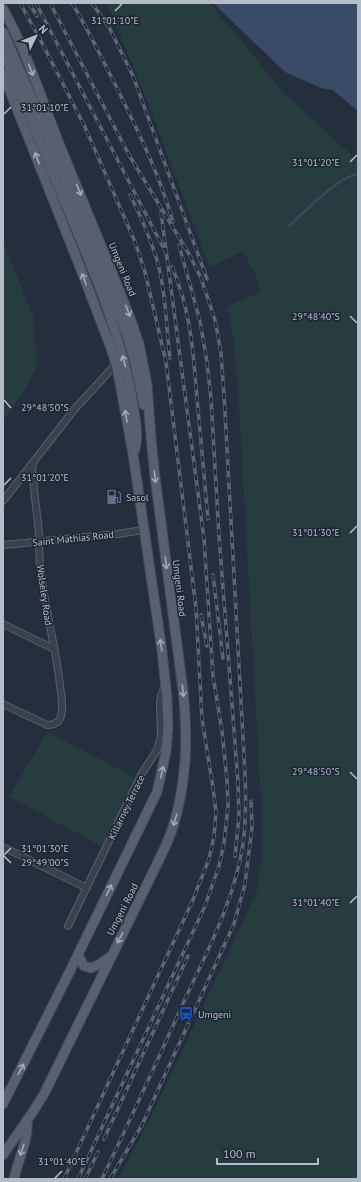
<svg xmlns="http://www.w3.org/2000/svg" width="361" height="1182" font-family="'PT Sans',sans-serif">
<rect width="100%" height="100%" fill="#242f3e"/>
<g fill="#263c3f">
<path d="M107,3H210L284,93L358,161V1179H118L147,1125L227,956L258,888L262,847V820L240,422L234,339L227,309L228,306L260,292L255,274L243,251L210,267L144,93Z"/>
<path d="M3,241L33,316L37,366L26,388L3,420Z"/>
<path d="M47,732L134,777L104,847L9,797Z"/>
</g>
<path fill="#394c67" d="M213,3H358V111L333,90L321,88L285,72Z"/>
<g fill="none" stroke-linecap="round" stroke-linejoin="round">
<path stroke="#394c67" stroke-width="2" d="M289,226C305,212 337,177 358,174"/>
<g stroke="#565f6c" stroke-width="8">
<g id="street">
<path d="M3,501L73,411L116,364"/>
<path d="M3,545L118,534L143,530"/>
<path d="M3,624L54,649"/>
<path d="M3,704L47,725C54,725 59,723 61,716C64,706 61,695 60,685C56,647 45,611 41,573C40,562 38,552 40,542L32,471L33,462"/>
<path d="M3,847L87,888"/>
<path d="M68,926L141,775L157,750L161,736L160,704L161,696L165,685"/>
</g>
</g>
<g stroke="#414a57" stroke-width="11">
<g id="primary">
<path d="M3,9C27,52 42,100 60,146C84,205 109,263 132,323L139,344L147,384L151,438L155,477L183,690C188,738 187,783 172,830C168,842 162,853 157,864L44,1094L32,1113L3,1155"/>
<path d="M3,32L34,103L111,293L129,341L135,363L144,405"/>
<path d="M3,53C22,93 37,135 54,176C84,250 120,324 133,404C135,419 139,434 135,449"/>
<path d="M3,74L80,267L111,348L117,367L133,454L162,651L167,699L168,728L166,752L157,792L69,973L3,1104"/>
<path d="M78,955L84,966L91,968L100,964L110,957"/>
<path d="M14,1179C18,1159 29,1140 27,1120"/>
</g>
</g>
<use href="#street" stroke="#38414e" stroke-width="6"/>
<use href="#primary" stroke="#56606e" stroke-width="9"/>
<g stroke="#5a6575" stroke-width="3.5">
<g id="rail">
<path d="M20,3L40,39L85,127L135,242L145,272L166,362L196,608L202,719L213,788L216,812L214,836L209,859L192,902L64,1179"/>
<path d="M29,3L37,16"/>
<path d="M36,3L165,251"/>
<path d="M50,3L129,155L189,254L201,278L215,320L221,353L224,395L245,774C246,798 246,821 243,844C234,903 205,955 181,1008C155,1066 129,1122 102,1179"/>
<path d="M72,3C88,29 101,57 115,84C137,129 159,173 173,222"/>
<path d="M92,3L110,29L133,76L207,279"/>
<path d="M130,195C141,216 150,238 157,260C166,292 166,326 170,358"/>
<path d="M179,245L200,321L207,362L211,399L219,536L238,782L239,816L235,856"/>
<path d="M172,267C191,311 193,351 197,398C201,438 204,479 208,519"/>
<path d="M213,575L223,658"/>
<path d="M201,615L207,646"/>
<path d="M104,1139L188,956"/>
<path d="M78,1179L205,906L219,866L224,843L228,806L227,780L222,731L213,676L204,539L161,212"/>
<path d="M85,1179L98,1152"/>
<path d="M110,1179L142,1125L234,924L245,884L247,867L252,828L251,801"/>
</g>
</g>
<use href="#rail" stroke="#1d2633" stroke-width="2" stroke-dasharray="6" stroke-linecap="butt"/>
</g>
<defs><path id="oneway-shaft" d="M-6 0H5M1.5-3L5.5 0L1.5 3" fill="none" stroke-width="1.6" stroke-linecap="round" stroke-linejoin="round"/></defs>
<g stroke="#a1aab7">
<use href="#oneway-shaft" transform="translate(31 70) rotate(68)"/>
<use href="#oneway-shaft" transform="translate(37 158) rotate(-111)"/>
<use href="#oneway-shaft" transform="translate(79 190) rotate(67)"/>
<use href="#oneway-shaft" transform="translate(84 279) rotate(-111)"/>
<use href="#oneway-shaft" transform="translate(128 311) rotate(69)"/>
<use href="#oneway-shaft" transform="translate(124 361) rotate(-105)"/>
<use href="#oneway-shaft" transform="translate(126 416) rotate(-100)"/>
<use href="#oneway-shaft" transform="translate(155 477) rotate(83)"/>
<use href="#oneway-shaft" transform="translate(166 563) rotate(83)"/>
<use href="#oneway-shaft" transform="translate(161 645) rotate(-98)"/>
<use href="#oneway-shaft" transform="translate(183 691) rotate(83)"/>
<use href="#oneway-shaft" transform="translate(162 772) rotate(-77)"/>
<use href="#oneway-shaft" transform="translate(175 820) rotate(107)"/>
<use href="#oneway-shaft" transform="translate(109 890) rotate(-64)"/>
<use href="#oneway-shaft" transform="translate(120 938) rotate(117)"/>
<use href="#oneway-shaft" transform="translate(21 1069) rotate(-63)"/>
<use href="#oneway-shaft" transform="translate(22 1150) rotate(109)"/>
</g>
<path fill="none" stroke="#b4bcc9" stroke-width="1.5" d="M115,11L122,4M4,114L11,107M350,162L357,155M350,316L357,323M4,400L11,408M4,485L11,478M350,533L357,526M350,772L357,779M4,855L11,848M4,856L11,863M350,903L357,896M55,1178L62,1171"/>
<defs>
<g id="fuel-bare" transform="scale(1.2)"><path d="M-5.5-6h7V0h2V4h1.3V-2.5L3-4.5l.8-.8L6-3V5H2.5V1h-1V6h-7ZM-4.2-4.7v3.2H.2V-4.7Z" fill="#5c6f8a" stroke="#1d2633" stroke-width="2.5" paint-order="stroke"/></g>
<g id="station-bare" transform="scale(1.2)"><path d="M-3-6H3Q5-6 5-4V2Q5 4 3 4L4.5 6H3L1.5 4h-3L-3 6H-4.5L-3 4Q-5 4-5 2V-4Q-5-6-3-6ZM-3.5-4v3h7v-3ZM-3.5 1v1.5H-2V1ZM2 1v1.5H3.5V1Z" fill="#1a4fb4" stroke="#1d2633" stroke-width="2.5" paint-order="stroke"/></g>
</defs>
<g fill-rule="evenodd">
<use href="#fuel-bare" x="114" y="497"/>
<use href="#station-bare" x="186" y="1014"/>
</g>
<g text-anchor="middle" stroke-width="3" stroke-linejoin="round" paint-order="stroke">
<g font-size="10" fill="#b4bcc9" stroke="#1d2633">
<text transform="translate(123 269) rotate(68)" y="4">Umgeni Road</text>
<text transform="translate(73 538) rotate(-6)" y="4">Saint Mathias Road</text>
<text transform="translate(180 588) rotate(83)" y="4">Umgeni Road</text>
<text transform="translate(45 595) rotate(82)" y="4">Wolseley Road</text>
<text transform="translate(126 807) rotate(-64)" y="4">Killarney Terrace</text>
<text transform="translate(122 909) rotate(-63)" y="4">Umgeni Road</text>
</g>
<g font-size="10" fill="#b4bcc9" stroke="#1d2633" text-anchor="start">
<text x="126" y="501">Sasol</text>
<text x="198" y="1018">Umgeni</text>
</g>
</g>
<g font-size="10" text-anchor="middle" fill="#b4bcc9" stroke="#1d2633" stroke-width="3" stroke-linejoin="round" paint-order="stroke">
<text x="115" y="24">31°01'10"E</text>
<text x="45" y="111">31°01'10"E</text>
<text x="316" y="166">31°01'20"E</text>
<text x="316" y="320">29°48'40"S</text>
<text x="45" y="411">29°48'50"S</text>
<text x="45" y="481">31°01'20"E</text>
<text x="316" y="536">31°01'30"E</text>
<text x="316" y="775">29°48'50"S</text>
<text x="45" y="852">31°01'30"E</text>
<text x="45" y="866">29°49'00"S</text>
<text x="316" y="906">31°01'40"E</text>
<text x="62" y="1165">31°01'40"E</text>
</g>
<rect width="361" height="1182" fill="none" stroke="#b4bcc9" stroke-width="8"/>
<g transform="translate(36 36) rotate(47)" stroke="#1d2633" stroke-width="3" paint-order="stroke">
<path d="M0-3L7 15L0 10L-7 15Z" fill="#b4bcc9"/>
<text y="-6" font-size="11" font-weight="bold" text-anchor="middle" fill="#b4bcc9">N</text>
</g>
<path d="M217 1158v6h101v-6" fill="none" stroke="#b4bcc9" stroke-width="2"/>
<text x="223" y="1158" font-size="12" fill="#b4bcc9" stroke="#1d2633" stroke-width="3" paint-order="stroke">100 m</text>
</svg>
